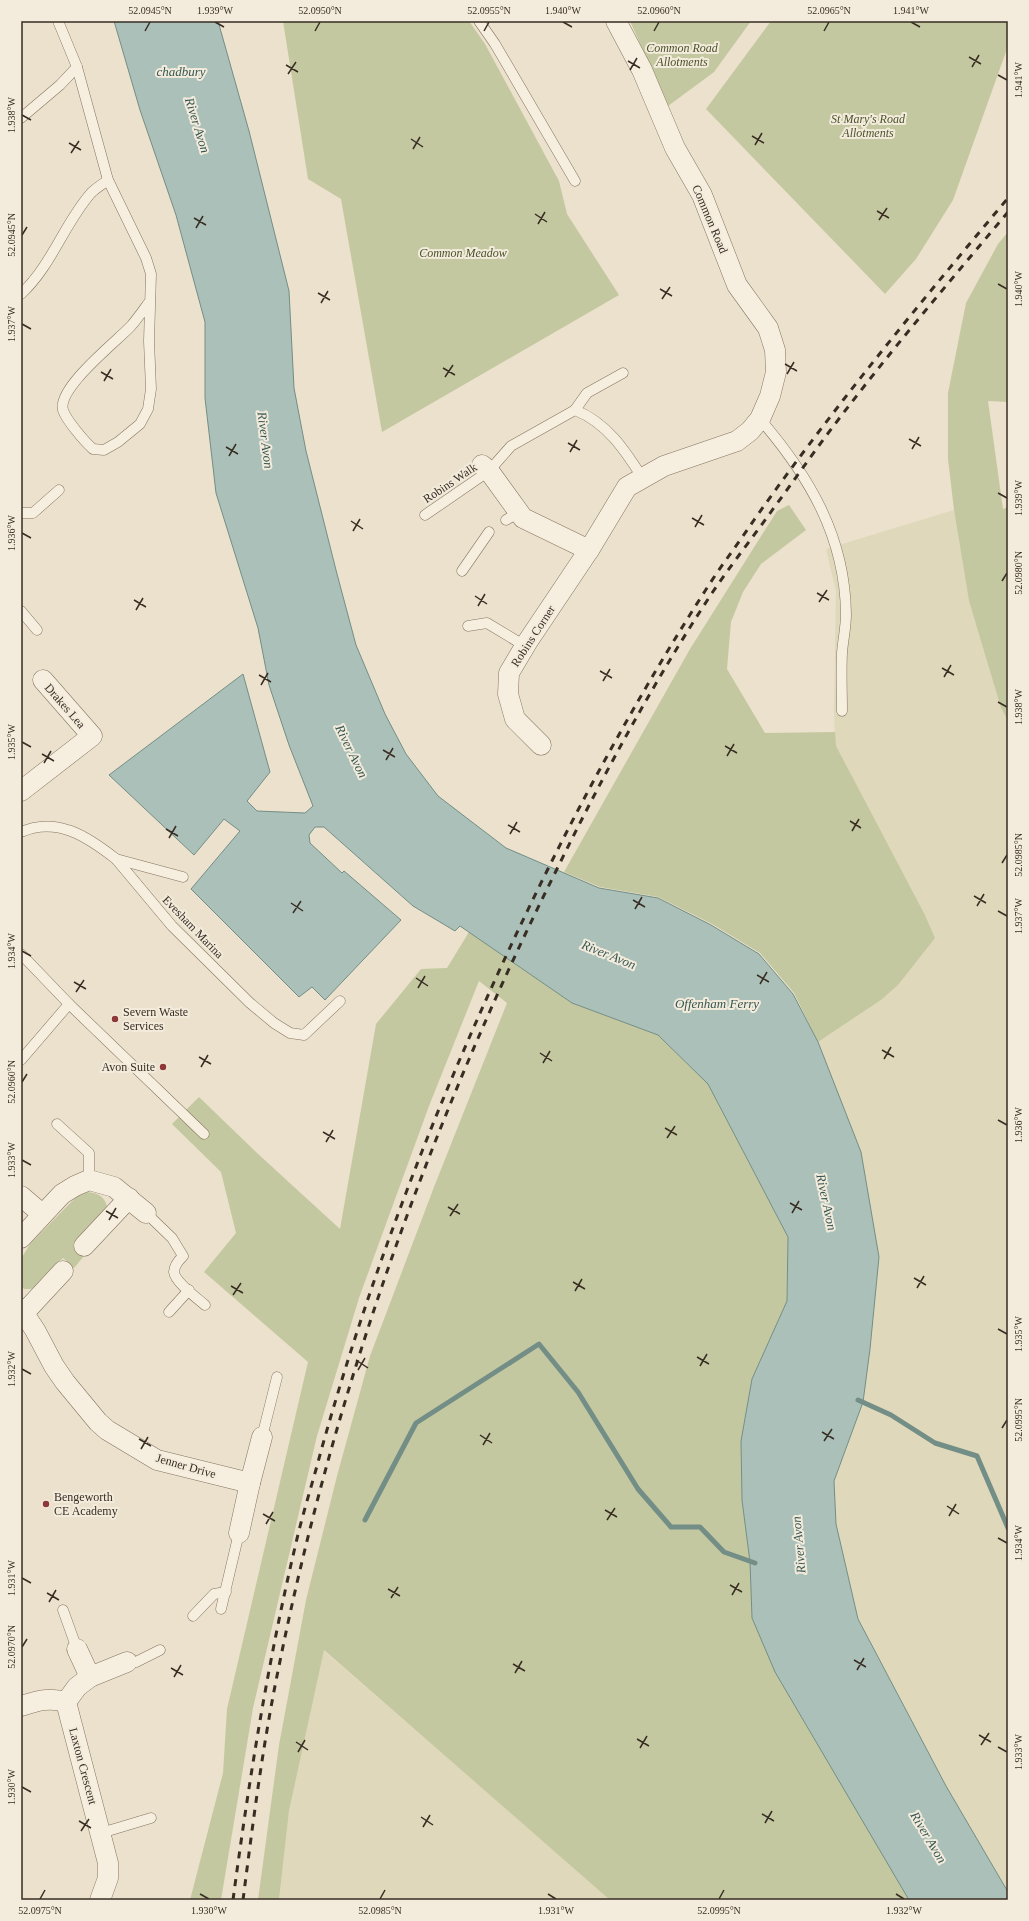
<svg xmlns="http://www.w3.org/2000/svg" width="1029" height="1921" font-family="Georgia,serif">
<rect width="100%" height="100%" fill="#ebe1cc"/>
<g fill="#dfd8ba">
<path d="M954,510L969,601L1001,708L1008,721V1892L946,1786L858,1619L836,1524L834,1481L863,1402L870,1349L879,1257L818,1042L881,1000L898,985L924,913L835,746L834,709L836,591L826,549Z"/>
<path d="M323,1650L593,1884L610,1900H279L289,1811Z"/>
</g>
<g fill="#c4c8a0">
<path d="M283,21H469L485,44L559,181L567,214L619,295L382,432L341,199L308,179Z"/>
<path d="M630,21H751L714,72L668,106Z"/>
<path d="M771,21H1008V46L953,200L916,259L885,294L706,109Z"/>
<path d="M1008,232V402L988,401L1003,509L1008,507V721L1001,708L969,601L954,510L948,459V393L966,303L998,244Z"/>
<path d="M789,505L806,530L761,564L743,592L731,622L727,669L765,733L835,732L836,746L924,913L935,938L898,985L881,1000L818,1042L794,993L760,953L712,924L658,897L600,887L564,872L690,649L777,511Z"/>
<path d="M469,932L572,1003L658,1035L708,1084L788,1237L787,1301L752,1379L741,1441L742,1500L750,1562L752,1618L909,1900H610L324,1650L289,1811L279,1900H258L279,1745L306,1600L337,1476L370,1356L434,1187L507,1003L479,981L429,1106L359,1298L317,1436L253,1708L221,1900H190L223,1773L227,1709L308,1362L204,1272L236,1233L221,1172L172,1124L199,1097L257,1153L340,1229L376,1024L421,969L447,968Z"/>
<path d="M87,1192C98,1193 104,1196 107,1206L103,1214L73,1246L84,1256L74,1268L63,1258L36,1286L31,1289H24L21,1285V1259L30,1244L79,1194Z"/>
</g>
<path fill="#abc0b9" stroke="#738e86" d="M114,21H218L249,131L289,291L294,388L306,451L337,574L356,645L385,714L406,754L438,796L506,848L599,888L658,898L711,925L759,954L793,994L818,1042L861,1152L879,1257L870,1349L863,1402L834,1481L836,1524L858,1619L946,1786L1008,1892V1900H909L775,1672L752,1618L750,1562L742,1500L741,1441L752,1379L787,1301L788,1237L708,1084L658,1035L572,1003L460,926L455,931L413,906L324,827H315L309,835L310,843L342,873L344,871L401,920L325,1000L312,987L299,997L191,889L240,831L224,819L194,855L109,775L243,674L270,772L247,801L257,811L305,813L313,806L289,745L269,685L258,628L216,493L205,398V322L176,215L140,110Z"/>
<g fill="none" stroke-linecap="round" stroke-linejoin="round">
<g stroke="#738e86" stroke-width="5">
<path d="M858,1400L891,1415L935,1443L977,1456L1008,1528"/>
<path d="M365,1520L416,1423L539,1344L578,1392L638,1489L671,1527H700L724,1552L755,1563"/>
</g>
<g stroke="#867461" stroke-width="11">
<g id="lane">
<path d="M58,21L77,67L108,180L146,258L151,274L149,341L151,389L148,409L140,424L118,442L104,450L93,449C85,442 66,420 63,410C57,388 116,342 131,326C138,318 144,309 150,301"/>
<path d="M479,21L495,44L575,181"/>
<path d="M21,118L60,85L77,67"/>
<path d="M21,294C52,265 64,224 91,193C96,188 103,184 108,180"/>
<path d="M575,410L587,393L623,373"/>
<path d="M760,419C809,476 845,536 846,614C846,627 843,640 842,653C841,672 842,692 842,711"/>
<path d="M21,513H33L59,490"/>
<path d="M425,515L489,471L511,446L575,410C607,423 624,449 642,477"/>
<path d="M506,520L519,512"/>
<path d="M462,571L489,532"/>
<path d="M21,611L37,630"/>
<path d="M468,626L487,623L525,646"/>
<path d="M21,832C57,816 88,837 116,859L172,926L250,1003L274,1023L290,1033L304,1035L340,1001"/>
<path d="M116,859L183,877"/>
<path d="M21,954L69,1004L204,1134"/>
<path d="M21,1060L69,1004"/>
<path d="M57,1124L89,1153V1180"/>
<path d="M146,1213L172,1238L183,1256C179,1260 174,1266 174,1272C175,1282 197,1298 205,1305"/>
<path d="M169,1312L189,1290"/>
<path d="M262,1437L277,1377"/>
<path d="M221,1609L239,1533"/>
<path d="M63,1610L77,1649"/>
<path d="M193,1616L214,1594L226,1592"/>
<path d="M127,1662H136L160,1650"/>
<path d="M101,1833L151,1818"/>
</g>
</g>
<g stroke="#867461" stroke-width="21">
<g id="street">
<path d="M482,465L489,471L523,518L589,550L627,487L664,466L737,441L750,431L760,419L770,396L776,372L775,350L768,328L737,285L702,195L675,148L642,70L616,21"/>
<path d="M541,745L515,719L508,694L509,673L528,641L589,550"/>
<path d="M21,791L92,736L43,680"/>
<path d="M21,1196L42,1214"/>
<path d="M21,1238L62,1194L75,1186L89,1180L114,1187L146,1213"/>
<path d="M84,1246L129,1198"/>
<path d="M21,1309L35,1330L54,1366L65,1382L98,1422L107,1430L157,1460L250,1483L239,1533"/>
<path d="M24,1313L63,1271"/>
<path d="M250,1483L262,1437"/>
<path d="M77,1649L90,1677L127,1662"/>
<path d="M66,1702L108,1863V1878L100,1900"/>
<path d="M21,1706C37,1701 49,1697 66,1702L77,1687L90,1677"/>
</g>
</g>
<use href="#lane" stroke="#f6eede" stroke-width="10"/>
<use href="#street" stroke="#f6eede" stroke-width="20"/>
<g stroke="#382d23" stroke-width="3" stroke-dasharray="7 7" stroke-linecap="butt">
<path d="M233,1900C249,1780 268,1661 296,1543C303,1512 313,1482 321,1451C357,1322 402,1196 454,1073C525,906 607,744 705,591C720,567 738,544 754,520C833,408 920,303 1008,198"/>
<path d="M243,1900C253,1822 263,1743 279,1666C334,1392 430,1124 555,873C602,777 653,683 712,593C731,565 753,537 773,509C790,486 806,463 823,440C881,362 945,287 1008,212"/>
</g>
</g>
<path fill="none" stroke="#382d23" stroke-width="1.5" d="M215,22L224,27M563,22L572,27M911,22L920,27M145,31L150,22M315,31L320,22M484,31L489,22M654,31L659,22M824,31L829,22M969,57L981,64M628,61L640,68M286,65L298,72M972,67L979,55M630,70L637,58M288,74L296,62M998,75L1007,80M22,115L31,120M752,136L764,143M411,139L423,147M69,143L81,150M755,145L762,133M413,149L420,137M71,153L79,141M877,211L889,218M535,214L547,222M194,218L206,225M879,220L887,208M538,224L545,212M196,228L203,216M22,235L27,227M998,284L1007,289M660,289L672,296M318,293L330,300M662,299L670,287M321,303L328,291M22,324L31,329M785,364L797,371M443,368L455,375M101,372L113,379M787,374L794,362M445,377L453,365M104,381L111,369M909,439L921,446M568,443L580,450M226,447L238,454M912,449L919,437M570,452L577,440M229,456L236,444M998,493L1007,498M692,518L704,525M351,521L363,529M695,527L702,515M353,531L360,519M22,533L31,538M1002,581L1007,573M817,593L829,600M475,596L487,604M134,600L146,607M819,602L827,590M478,606L485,594M136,610L143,598M942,668L954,675M600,671L612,678M259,675L271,682M944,677L951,665M603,681L610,669M261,685L268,673M998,702L1007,707M22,742L31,747M725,746L737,753M383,750L395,757M42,754L54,761M727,756L734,744M386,760L393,748M44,763L51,751M850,821L861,828M508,825L520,832M166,829L178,836M852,831L859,819M510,834L517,822M169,838L176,826M1002,863L1007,855M974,896L986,903M633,900L645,907M291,903L303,911M977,906L984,894M635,909L642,897M998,911L1007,916M293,913L301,901M22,951L31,956M757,975L769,982M416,978L428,986M74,982L86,989M760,984L767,972M418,988L425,976M76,992L84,980M882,1050L894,1057M540,1053L552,1061M199,1057L211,1064M884,1059L891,1047M543,1063L550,1051M201,1067L208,1055M22,1082L27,1074M998,1120L1007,1125M665,1128L677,1135M323,1132L335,1139M667,1138L675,1126M326,1142L333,1130M22,1160L31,1165M790,1203L802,1210M448,1207L460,1214M106,1211L118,1218M792,1213L799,1201M450,1216L458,1204M109,1220L116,1208M914,1278L926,1285M573,1282L585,1289M231,1286L243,1293M917,1288L924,1276M575,1291L582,1279M233,1295L241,1283M998,1329L1007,1334M697,1357L709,1364M356,1360L368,1368M700,1366L707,1354M22,1369L31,1374M358,1370L365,1358M1002,1428L1007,1420M822,1432L834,1439M480,1435L492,1443M139,1439L151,1446M824,1441L832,1429M483,1445L490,1433M141,1449L148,1437M947,1506L959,1514M605,1510L617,1517M263,1514L275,1521M949,1516L956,1504M607,1520L615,1508M266,1524L273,1512M998,1538L1007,1543M22,1578L31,1583M730,1585L742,1592M388,1589L400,1596M47,1593L59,1600M732,1595L739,1583M391,1598L398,1587M49,1602L56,1590M22,1647L27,1639M854,1660L866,1667M513,1664L525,1671M171,1668L183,1675M857,1670L864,1658M515,1673L522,1661M174,1677L181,1665M979,1735L991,1742M637,1739L649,1746M296,1742L308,1750M981,1745L989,1733M998,1747L1007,1752M640,1748L647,1736M298,1752L305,1740M22,1787L31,1792M762,1814L774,1821M421,1817L433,1825M79,1821L91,1828M765,1823L772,1811M423,1827L430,1815M81,1831L89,1819M200,1894L209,1899M548,1894L556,1899M896,1894L904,1899M40,1899L45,1890M380,1899L385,1890M719,1899L724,1890"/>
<g fill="#8e383a" stroke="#f3ebdb" stroke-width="1.5">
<circle cx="115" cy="1019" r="4"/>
<circle cx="163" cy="1067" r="4"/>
<circle cx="46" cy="1504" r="4"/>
</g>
<g text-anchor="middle" stroke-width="4" stroke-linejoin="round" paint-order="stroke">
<g font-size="12" font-style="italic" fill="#4a522c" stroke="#f3ebdb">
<text x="682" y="52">Common Road<tspan x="682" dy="14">Allotments</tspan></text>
<text x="868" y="123">St Mary's Road<tspan x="868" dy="14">Allotments</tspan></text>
<text x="463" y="257">Common Meadow</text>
</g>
<g font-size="12" fill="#382d23" stroke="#f3ebdb">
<text transform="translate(710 219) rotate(67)" y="4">Common Road</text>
<text transform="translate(450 483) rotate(-34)" y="4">Robins Walk</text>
<text transform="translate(533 636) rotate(-57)" y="4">Robins Corner</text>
<text transform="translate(65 706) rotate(49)" y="4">Drakes Lea</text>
<text transform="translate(193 927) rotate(46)" y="4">Evesham Marina</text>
<text transform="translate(186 1466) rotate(16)" y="4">Jenner Drive</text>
<text transform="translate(83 1766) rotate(75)" y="4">Laxton Crescent</text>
</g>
<g font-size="12" fill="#382d23" stroke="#f3ebdb" text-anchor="start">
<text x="123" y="1016">Severn Waste<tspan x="123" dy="14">Services</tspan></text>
<text x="155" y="1071" text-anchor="end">Avon Suite</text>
<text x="54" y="1501">Bengeworth<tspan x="54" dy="14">CE Academy</tspan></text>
</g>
<g font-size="13" font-style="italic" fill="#345653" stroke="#f3ebdb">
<text x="181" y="76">chadbury</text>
<text transform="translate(198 125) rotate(73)" y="5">River Avon</text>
<text transform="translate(266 440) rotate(83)" y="5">River Avon</text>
<text transform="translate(352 751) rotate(64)" y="5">River Avon</text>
<text transform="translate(609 954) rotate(22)" y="5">River Avon</text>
<text x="717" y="1008">Offenham Ferry</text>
<text transform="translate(827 1202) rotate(78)" y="5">River Avon</text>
<text transform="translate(798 1545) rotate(-95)" y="5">River Avon</text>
<text transform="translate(929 1837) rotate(59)" y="5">River Avon</text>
</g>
</g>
<rect width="1029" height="1921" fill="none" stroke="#f3ebdb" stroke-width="44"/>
<rect x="22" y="22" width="985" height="1877" fill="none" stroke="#382d23" stroke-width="1.5"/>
<g font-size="10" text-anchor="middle" fill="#382d23">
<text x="150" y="14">52.0945°N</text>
<text x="215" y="14">1.939°W</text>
<text x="320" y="14">52.0950°N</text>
<text x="489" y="14">52.0955°N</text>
<text x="563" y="14">1.940°W</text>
<text x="659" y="14">52.0960°N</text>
<text x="829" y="14">52.0965°N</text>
<text x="911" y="14">1.941°W</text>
<text transform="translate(1018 80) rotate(-90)" y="4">1.941°W</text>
<text transform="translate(11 115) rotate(-90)" y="4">1.938°W</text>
<text transform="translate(11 235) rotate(-90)" y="4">52.0945°N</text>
<text transform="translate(1018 289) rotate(-90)" y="4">1.940°W</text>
<text transform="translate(11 324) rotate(-90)" y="4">1.937°W</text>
<text transform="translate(1018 498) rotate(-90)" y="4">1.939°W</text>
<text transform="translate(11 533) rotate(-90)" y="4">1.936°W</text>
<text transform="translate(1018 573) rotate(-90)" y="4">52.0980°N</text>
<text transform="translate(1018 707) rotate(-90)" y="4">1.938°W</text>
<text transform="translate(11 742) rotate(-90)" y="4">1.935°W</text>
<text transform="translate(1018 855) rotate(-90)" y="4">52.0985°N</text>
<text transform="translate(1018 916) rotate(-90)" y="4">1.937°W</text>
<text transform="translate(11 951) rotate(-90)" y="4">1.934°W</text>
<text transform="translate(11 1082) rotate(-90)" y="4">52.0960°N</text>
<text transform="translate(1018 1125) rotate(-90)" y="4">1.936°W</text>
<text transform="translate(11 1160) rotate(-90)" y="4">1.933°W</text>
<text transform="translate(1018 1334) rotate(-90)" y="4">1.935°W</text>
<text transform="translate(11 1369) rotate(-90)" y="4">1.932°W</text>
<text transform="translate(1018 1420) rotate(-90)" y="4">52.0995°N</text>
<text transform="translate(1018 1543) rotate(-90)" y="4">1.934°W</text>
<text transform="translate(11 1578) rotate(-90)" y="4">1.931°W</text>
<text transform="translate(11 1647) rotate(-90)" y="4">52.0970°N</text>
<text transform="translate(1018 1752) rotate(-90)" y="4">1.933°W</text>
<text transform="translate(11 1787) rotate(-90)" y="4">1.930°W</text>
<text x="40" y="1914">52.0975°N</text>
<text x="209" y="1914">1.930°W</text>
<text x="380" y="1914">52.0985°N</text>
<text x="556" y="1914">1.931°W</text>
<text x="719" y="1914">52.0995°N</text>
<text x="904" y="1914">1.932°W</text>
</g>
</svg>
